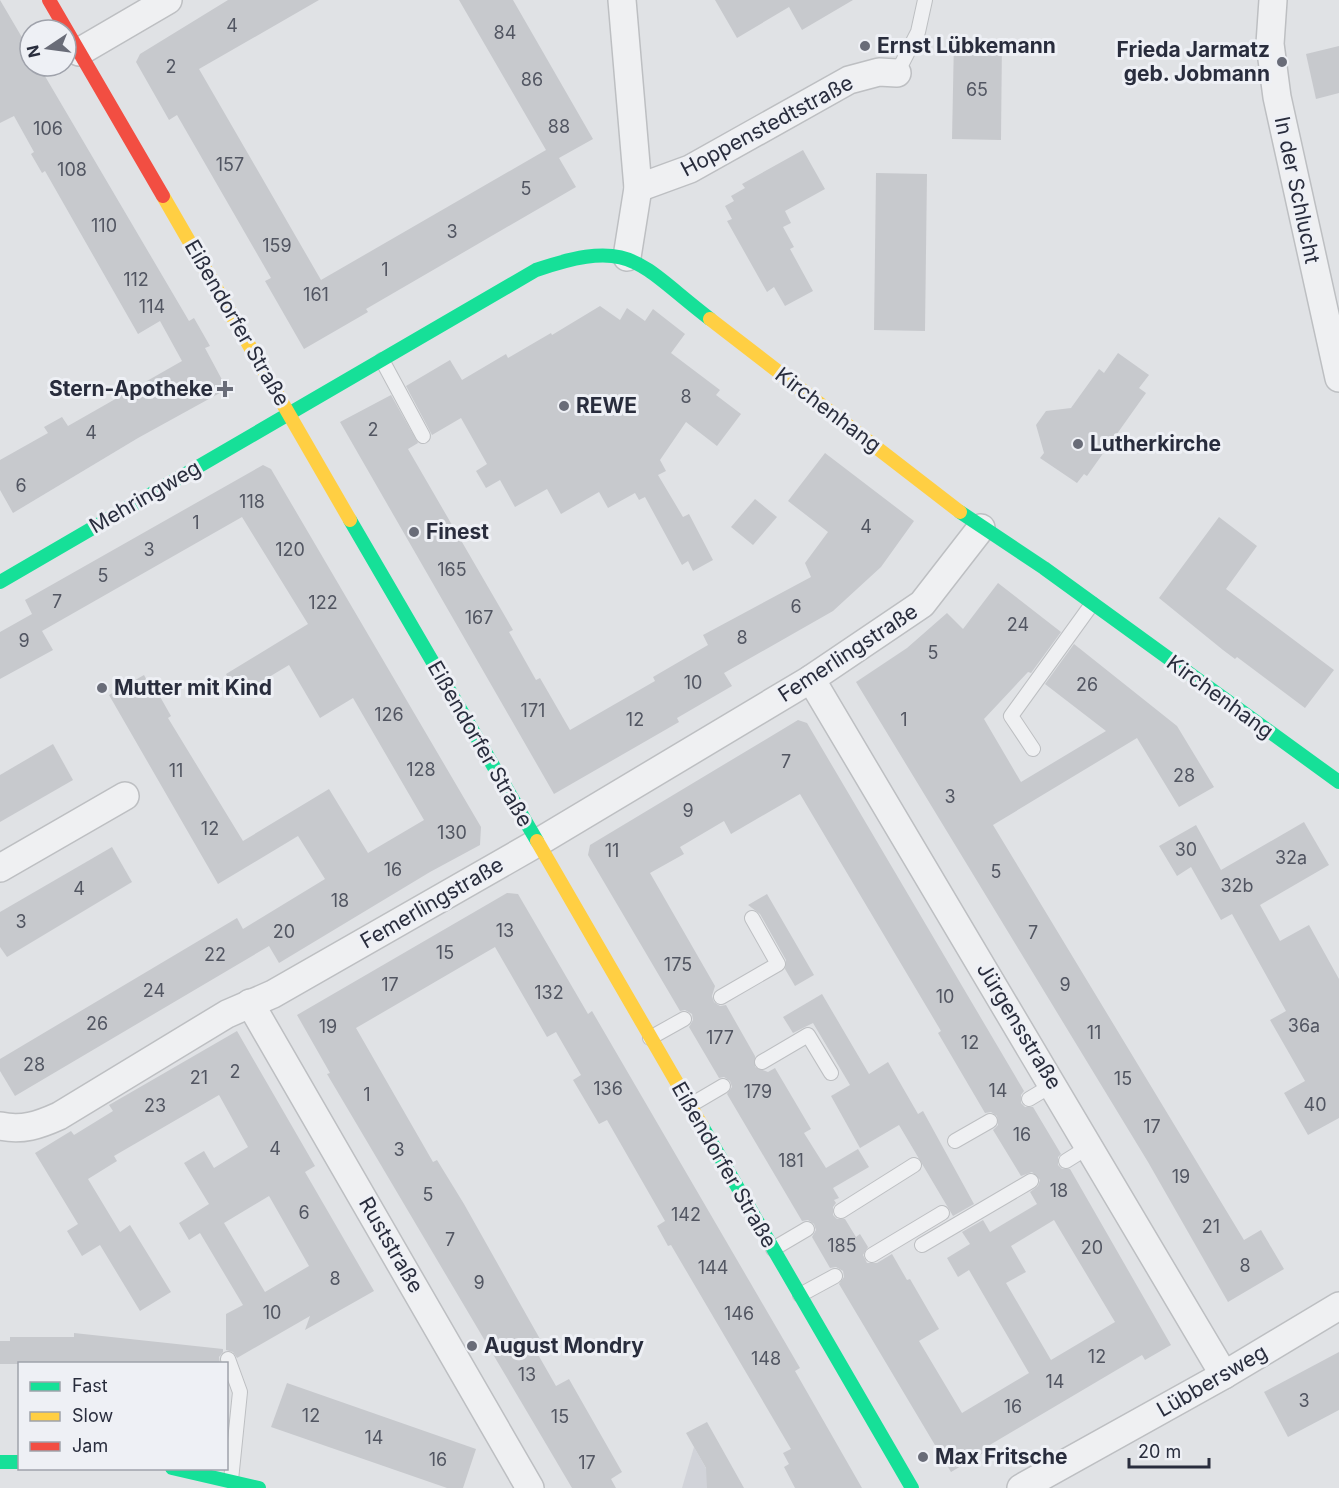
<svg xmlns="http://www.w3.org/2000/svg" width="1339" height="1488" font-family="Inter,sans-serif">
<rect width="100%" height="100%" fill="#e0e2e5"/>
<path fill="#d1d3d9" d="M694,1447L717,1488H682Z"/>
<g fill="#c7c9cd" fill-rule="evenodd">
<path d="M0,0L30,51V66H39L189,321L194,318L210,346L205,348L227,389L138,438L13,513L0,490V460L48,433L44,427L62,417L68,426L182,361L160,321L138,334L45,171L42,173L31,154L34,152L14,116L0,123Z"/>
<path d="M228,0H319L199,69L321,280L546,150L459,0H513L593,139L559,158L576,187L366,309L368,312L304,349L265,281L271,278L177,115L169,120L136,62L140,54Z"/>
<path d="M715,0H853L802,30L789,7L737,38Z"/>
<path d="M954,39L1002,40L1001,140L952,139Z"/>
<path d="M1339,46V93L1316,99L1306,54Z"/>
<path d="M803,150L825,189L785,211L791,223L783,227L794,247L790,249L813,291L785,306L774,287L767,292L727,221L732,219L725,206L734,201L731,196L745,188L742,184Z"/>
<path d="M876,173L927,174L925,331L874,330Z"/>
<path d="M600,306L620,320L627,308L645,321L653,309L685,334L671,353L720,390L716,395L741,414L717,446L686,422L660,460L666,471L658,475L683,517L689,514L713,560L693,571L688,561L682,565L645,497L639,500L635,493L608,508L599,492L561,514L547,489L515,507L500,480L486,488L476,471L487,464L461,418L432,435L406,386L450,360L462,380L506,354L508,358L551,333L552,335Z"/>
<path d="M1118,353L1149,375L1139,388L1146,393L1087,476L1084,474L1077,483L1040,458L1044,453L1036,425L1046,411L1071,408L1099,369L1104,373Z"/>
<path d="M391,395L418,443L408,449L513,630L509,632L536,680L540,678L570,730L655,681L653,677L708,645L703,635L811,577L805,563L828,532L788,501L825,453L914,521L881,567L833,611L724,673L732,686L677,718L679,722L554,794L340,422Z"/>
<path d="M263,465L271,469L481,827L480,845L430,872L279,963L269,946L15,1096L0,1071V1059L237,918L243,929L325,879L298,836L218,884L109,695L144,675L151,688L154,686L171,716L168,718L243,841L329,789L368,853L424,820L353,698L320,718L289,665L239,695L226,674L308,624L242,517L42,631L53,650L0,679V632L32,614L25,600Z"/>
<path d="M755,499L777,517L753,545L731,527Z"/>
<path d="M1219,517L1257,546L1226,589L1334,670L1305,708L1237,657L1235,659L1223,650L1159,598Z"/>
<path d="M998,583L1061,632L1031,673L1028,672L984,719L1021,782L1106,731L1045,684L1074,644L1177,726L1214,787L1179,807L1137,738L993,825L1244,1240L1261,1230L1284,1269L1228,1302L1148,1162L856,682L907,648L947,613L963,629Z"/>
<path d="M798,720L807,723L1024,1091L1021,1095V1103L1025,1107H1033L1061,1154L1058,1157V1165L1062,1169H1070L1171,1345L1145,1360L1142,1355L983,1449L985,1452L951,1472L839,1284L844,1277L843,1271L836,1267L830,1268L812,1237L816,1230L814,1224L808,1220L802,1221L727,1094L732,1087L730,1081L724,1077L719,1078L689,1027L693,1020L692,1014L685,1010L680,1011L588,855L590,845ZM800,794L941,1031L938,1033L985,1113L991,1112L997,1116L998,1125L993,1130L1021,1176L1032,1172L1040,1180L1038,1186L1030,1192L1037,1204L990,1232L983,1220L962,1232L970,1244L947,1258L958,1277L969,1270L1029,1373L962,1413L919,1341L939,1329L910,1279L907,1280L892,1254L877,1263H867L863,1255L868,1247L860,1234L856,1237L845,1219H837L833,1215V1207L836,1203L834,1200L839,1198L833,1188L869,1167L858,1149L826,1168L804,1133L811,1129L775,1068L768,1072L755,1067V1056L726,1005L720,1006L714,1002L712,996L715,986L650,873L684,854L680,847L724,821L731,834ZM1054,1220L1115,1322L1051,1360L1006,1283L1026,1272L1011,1246Z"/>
<path d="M53,744L73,780L0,822V775Z"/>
<path d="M1304,822L1329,865L1260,905L1280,941L1309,925L1339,979V1118L1308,1135L1284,1093L1305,1081L1270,1020L1286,1011L1232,914L1221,920L1191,867L1177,876L1159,846L1196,825L1221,870Z"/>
<path d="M112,847L132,882L7,957L0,947V912Z"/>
<path d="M507,893L518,894L588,1014L592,1011L800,1368L795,1371L862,1488H795L784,1467L789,1464L783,1453L791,1449L671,1245L668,1246L657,1226L665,1221L607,1120L599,1124L573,1080L581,1075L556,1032L547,1037L495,947L356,1028L433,1162L437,1160L464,1204L540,1339L532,1344L556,1386L569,1379L622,1472L611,1479L616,1488H572L523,1405L327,1074L330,1073L297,1015Z"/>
<path d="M767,894L814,975L795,986L785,969L786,960L760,914L748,905Z"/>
<path d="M822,994L869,1074L888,1062L918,1114L923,1111L974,1204L953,1216L899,1125L860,1148L831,1096L850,1085L813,1023L793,1033L783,1017Z"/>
<path d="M237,1031L315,1166L305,1172L374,1291L305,1330L310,1316L237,1358L233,1352L226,1350V1314L243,1305L200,1233L189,1240L179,1223L209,1204L184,1163L204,1151L214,1168L248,1147L219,1095L114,1156L117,1161L88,1179L120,1232L130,1225L171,1292L140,1311L100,1245L82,1256L67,1231L78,1224L35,1153L71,1131L74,1135L113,1111L109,1105ZM269,1196L309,1266L265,1292L224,1223Z"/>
<path d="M74,1333L223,1349V1352L219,1357L220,1364H0V1341H10V1337H74Z"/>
<path d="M1339,1352V1410L1288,1437L1264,1392Z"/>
<path d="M287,1383L476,1449L463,1488H447L271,1427Z"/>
<path d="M707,1422L744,1488H707L706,1468L686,1433Z"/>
</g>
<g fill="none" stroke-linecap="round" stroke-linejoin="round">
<g stroke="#bdbfc2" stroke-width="16">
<g id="lane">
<path d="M897,73L918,32L925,0"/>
<path d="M382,360L423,436"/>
<path d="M1033,749L1011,716L1092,604"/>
<path d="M721,997L778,964L752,918"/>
<path d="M650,1038L684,1019"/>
<path d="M762,1062L808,1035L831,1073"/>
<path d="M1029,1099L1054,1084"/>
<path d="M689,1106L723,1086"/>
<path d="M955,1141L990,1121"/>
<path d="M1066,1161L1090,1146"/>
<path d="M841,1211L914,1165"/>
<path d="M922,1245L1031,1181"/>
<path d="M773,1249L807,1229"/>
<path d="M872,1255L942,1213"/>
<path d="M800,1295L835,1276"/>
<path d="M228,1359L240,1392L231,1480"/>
</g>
</g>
<g stroke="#bdbfc2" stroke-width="30">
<g id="street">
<path d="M622,0L638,188L627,257"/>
<path d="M1273,0L1270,44L1277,97L1339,378"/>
<path d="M79,52L168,0"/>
<path d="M638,188L690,169L849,80L879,72L897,73"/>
<path d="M811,679L1224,1375"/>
<path d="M0,868L125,796"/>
<path d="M250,1003L530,1488"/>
<path d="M0,1126C22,1131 39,1125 59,1116L227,1014L273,994L537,843L811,679L922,604L981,528"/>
<path d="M1021,1488L1224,1375L1339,1306"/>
</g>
</g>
<use href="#lane" stroke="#eff0f2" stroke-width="14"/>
<use href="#street" stroke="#eff0f2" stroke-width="27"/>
<g stroke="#16e098" stroke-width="14">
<path d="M960,512L1044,568L1339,782"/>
<path d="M350,520L537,841"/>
<path d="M0,582L536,270C633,237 637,263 710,319"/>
<path d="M702,1126L912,1488"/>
<path d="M0,1462H20"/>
<path d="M172,1468L259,1488"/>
</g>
<g stroke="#ffcf43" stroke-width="14">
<path d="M163,196L350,520"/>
<path d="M710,319L960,512"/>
<path d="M537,841L702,1126"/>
</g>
<path stroke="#f24e42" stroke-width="14" d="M49,0L163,196"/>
</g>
<g fill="#696c78" stroke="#eef0f5" stroke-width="2">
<circle cx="865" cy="46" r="6"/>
<circle cx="1282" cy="62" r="6"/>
<path d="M222 380h6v6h6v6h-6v6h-6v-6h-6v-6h6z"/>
<circle cx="564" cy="406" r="6"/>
<circle cx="1078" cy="444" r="6"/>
<circle cx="414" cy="532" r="6"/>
<circle cx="102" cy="688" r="6"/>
<circle cx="472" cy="1346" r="6"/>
<circle cx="923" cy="1457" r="6"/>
</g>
<g text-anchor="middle" stroke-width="6" stroke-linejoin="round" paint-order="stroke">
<g font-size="18" fill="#525662">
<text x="232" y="32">4</text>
<text x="505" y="39">84</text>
<text x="171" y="73">2</text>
<text x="532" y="86">86</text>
<text x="977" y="96">65</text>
<text x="559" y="133">88</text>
<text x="48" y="135">106</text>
<text x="230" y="171">157</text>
<text x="72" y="176">108</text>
<text x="526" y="195">5</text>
<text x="104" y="232">110</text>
<text x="452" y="238">3</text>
<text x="277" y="252">159</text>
<text x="385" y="276">1</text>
<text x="136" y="286">112</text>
<text x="316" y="301">161</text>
<text x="152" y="313">114</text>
<text x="686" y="403">8</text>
<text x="373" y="436">2</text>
<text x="91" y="439">4</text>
<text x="21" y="492">6</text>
<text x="252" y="508">118</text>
<text x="196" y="529">1</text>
<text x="866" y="533">4</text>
<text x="149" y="556">3</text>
<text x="290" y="556">120</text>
<text x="452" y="576">165</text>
<text x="103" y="582">5</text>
<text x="57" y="608">7</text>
<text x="323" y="609">122</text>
<text x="796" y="613">6</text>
<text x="479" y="624">167</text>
<text x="1018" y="631">24</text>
<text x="742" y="644">8</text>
<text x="24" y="647">9</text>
<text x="933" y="659">5</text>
<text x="693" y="689">10</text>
<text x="1087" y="691">26</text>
<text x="533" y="717">171</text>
<text x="389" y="721">126</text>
<text x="635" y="726">12</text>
<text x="904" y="726">1</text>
<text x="786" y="768">7</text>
<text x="421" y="776">128</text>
<text x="176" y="777">11</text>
<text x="1184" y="782">28</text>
<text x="950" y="803">3</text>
<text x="688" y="817">9</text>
<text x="210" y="835">12</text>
<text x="452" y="839">130</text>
<text x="1186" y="856">30</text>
<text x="612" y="857">11</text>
<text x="1291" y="864">32a</text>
<text x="393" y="876">16</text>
<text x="996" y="878">5</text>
<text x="1237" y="892">32b</text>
<text x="79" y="895">4</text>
<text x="340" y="907">18</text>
<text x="21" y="928">3</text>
<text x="505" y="937">13</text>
<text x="284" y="938">20</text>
<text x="1033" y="939">7</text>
<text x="445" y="959">15</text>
<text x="215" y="961">22</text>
<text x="678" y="971">175</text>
<text x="390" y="991">17</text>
<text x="1065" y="991">9</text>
<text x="154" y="997">24</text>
<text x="549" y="999">132</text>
<text x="945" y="1003">10</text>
<text x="97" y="1030">26</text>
<text x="1304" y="1032">36a</text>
<text x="328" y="1033">19</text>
<text x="1094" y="1039">11</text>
<text x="720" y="1044">177</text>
<text x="970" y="1049">12</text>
<text x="34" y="1071">28</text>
<text x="235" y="1078">2</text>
<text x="199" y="1084">21</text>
<text x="1123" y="1085">15</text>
<text x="608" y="1095">136</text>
<text x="998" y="1097">14</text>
<text x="758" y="1098">179</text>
<text x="367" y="1101">1</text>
<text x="1315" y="1111">40</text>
<text x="155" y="1112">23</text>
<text x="1152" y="1133">17</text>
<text x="1022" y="1141">16</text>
<text x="275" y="1155">4</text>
<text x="399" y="1156">3</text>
<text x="791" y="1167">181</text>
<text x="1181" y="1183">19</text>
<text x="1059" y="1197">18</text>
<text x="428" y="1201">5</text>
<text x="304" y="1219">6</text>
<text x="686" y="1221">142</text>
<text x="1211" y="1233">21</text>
<text x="450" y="1246">7</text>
<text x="842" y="1252">185</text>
<text x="1092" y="1254">20</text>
<text x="1245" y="1272">8</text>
<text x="713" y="1274">144</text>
<text x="335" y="1285">8</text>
<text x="479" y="1289">9</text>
<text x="272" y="1319">10</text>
<text x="739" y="1320">146</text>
<text x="1097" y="1363">12</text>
<text x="766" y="1365">148</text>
<text x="527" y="1381">13</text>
<text x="1055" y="1388">14</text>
<text x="1304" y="1407">3</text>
<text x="1013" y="1413">16</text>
<text x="311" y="1422">12</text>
<text x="560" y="1423">15</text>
<text x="374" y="1444">14</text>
<text x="438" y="1466">16</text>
<text x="587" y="1469">17</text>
</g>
<g font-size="21" font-weight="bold" fill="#292d3d" stroke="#eef0f5" text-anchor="start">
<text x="877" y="53">Ernst Lübkemann</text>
<text x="1270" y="57" text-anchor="end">Frieda Jarmatz<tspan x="1270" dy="24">geb. Jobmann</tspan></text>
<text x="213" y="396" text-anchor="end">Stern-Apotheke</text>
<text x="576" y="413">REWE</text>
<text x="1090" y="451">Lutherkirche</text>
<text x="426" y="539">Finest</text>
<text x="114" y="695">Mutter mit Kind</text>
<text x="484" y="1353">August Mondry</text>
<text x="935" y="1464">Max Fritsche</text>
</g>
<g font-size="21" fill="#292d3d" stroke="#eef0f5">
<text transform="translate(767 126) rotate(-28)" y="7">Hoppenstedtstraße</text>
<text transform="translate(1297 190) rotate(78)" y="7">In der Schlucht</text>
<text transform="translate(237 323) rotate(60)" y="7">Eißendorfer Straße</text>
<text transform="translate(828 410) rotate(37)" y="7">Kirchenhang</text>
<text transform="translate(145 497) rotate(-30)" y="7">Mehringweg</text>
<text transform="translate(848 653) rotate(-33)" y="7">Femerlingstraße</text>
<text transform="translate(1220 697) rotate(36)" y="7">Kirchenhang</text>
<text transform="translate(480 744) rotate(60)" y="7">Eißendorfer Straße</text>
<text transform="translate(432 903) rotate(-30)" y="7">Femerlingstraße</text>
<text transform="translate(1019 1026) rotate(59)" y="7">Jürgensstraße</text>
<text transform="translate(724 1165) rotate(60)" y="7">Eißendorfer Straße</text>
<text transform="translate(391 1245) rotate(60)" y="7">Ruststraße</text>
<text transform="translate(1212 1381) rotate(-30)" y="7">Lübbersweg</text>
</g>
</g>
<rect x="18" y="1362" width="210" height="108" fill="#eef0f5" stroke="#9fa2ab" stroke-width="1.5"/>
<rect x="30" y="1382" width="30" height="9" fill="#16e098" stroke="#9fa2ab" stroke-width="1.5"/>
<text x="72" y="1392" font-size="18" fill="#292d3d">Fast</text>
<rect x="30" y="1412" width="30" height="9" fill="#ffcf43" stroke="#9fa2ab" stroke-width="1.5"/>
<text x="72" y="1422" font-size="18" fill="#292d3d">Slow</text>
<rect x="30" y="1442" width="30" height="9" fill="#f24e42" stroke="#9fa2ab" stroke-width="1.5"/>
<text x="72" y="1452" font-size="18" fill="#292d3d">Jam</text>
<g transform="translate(48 48) rotate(257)"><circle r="28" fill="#eef0f5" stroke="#9fa2ab" stroke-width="1.5"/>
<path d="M0-4.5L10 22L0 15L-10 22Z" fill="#696c78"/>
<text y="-9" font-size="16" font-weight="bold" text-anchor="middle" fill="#292d3d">N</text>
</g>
<path d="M1129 1458v9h80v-9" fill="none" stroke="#292d3d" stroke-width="3"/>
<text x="1138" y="1458" font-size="18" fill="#292d3d" stroke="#eef0f5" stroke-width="4.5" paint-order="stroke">20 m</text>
</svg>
